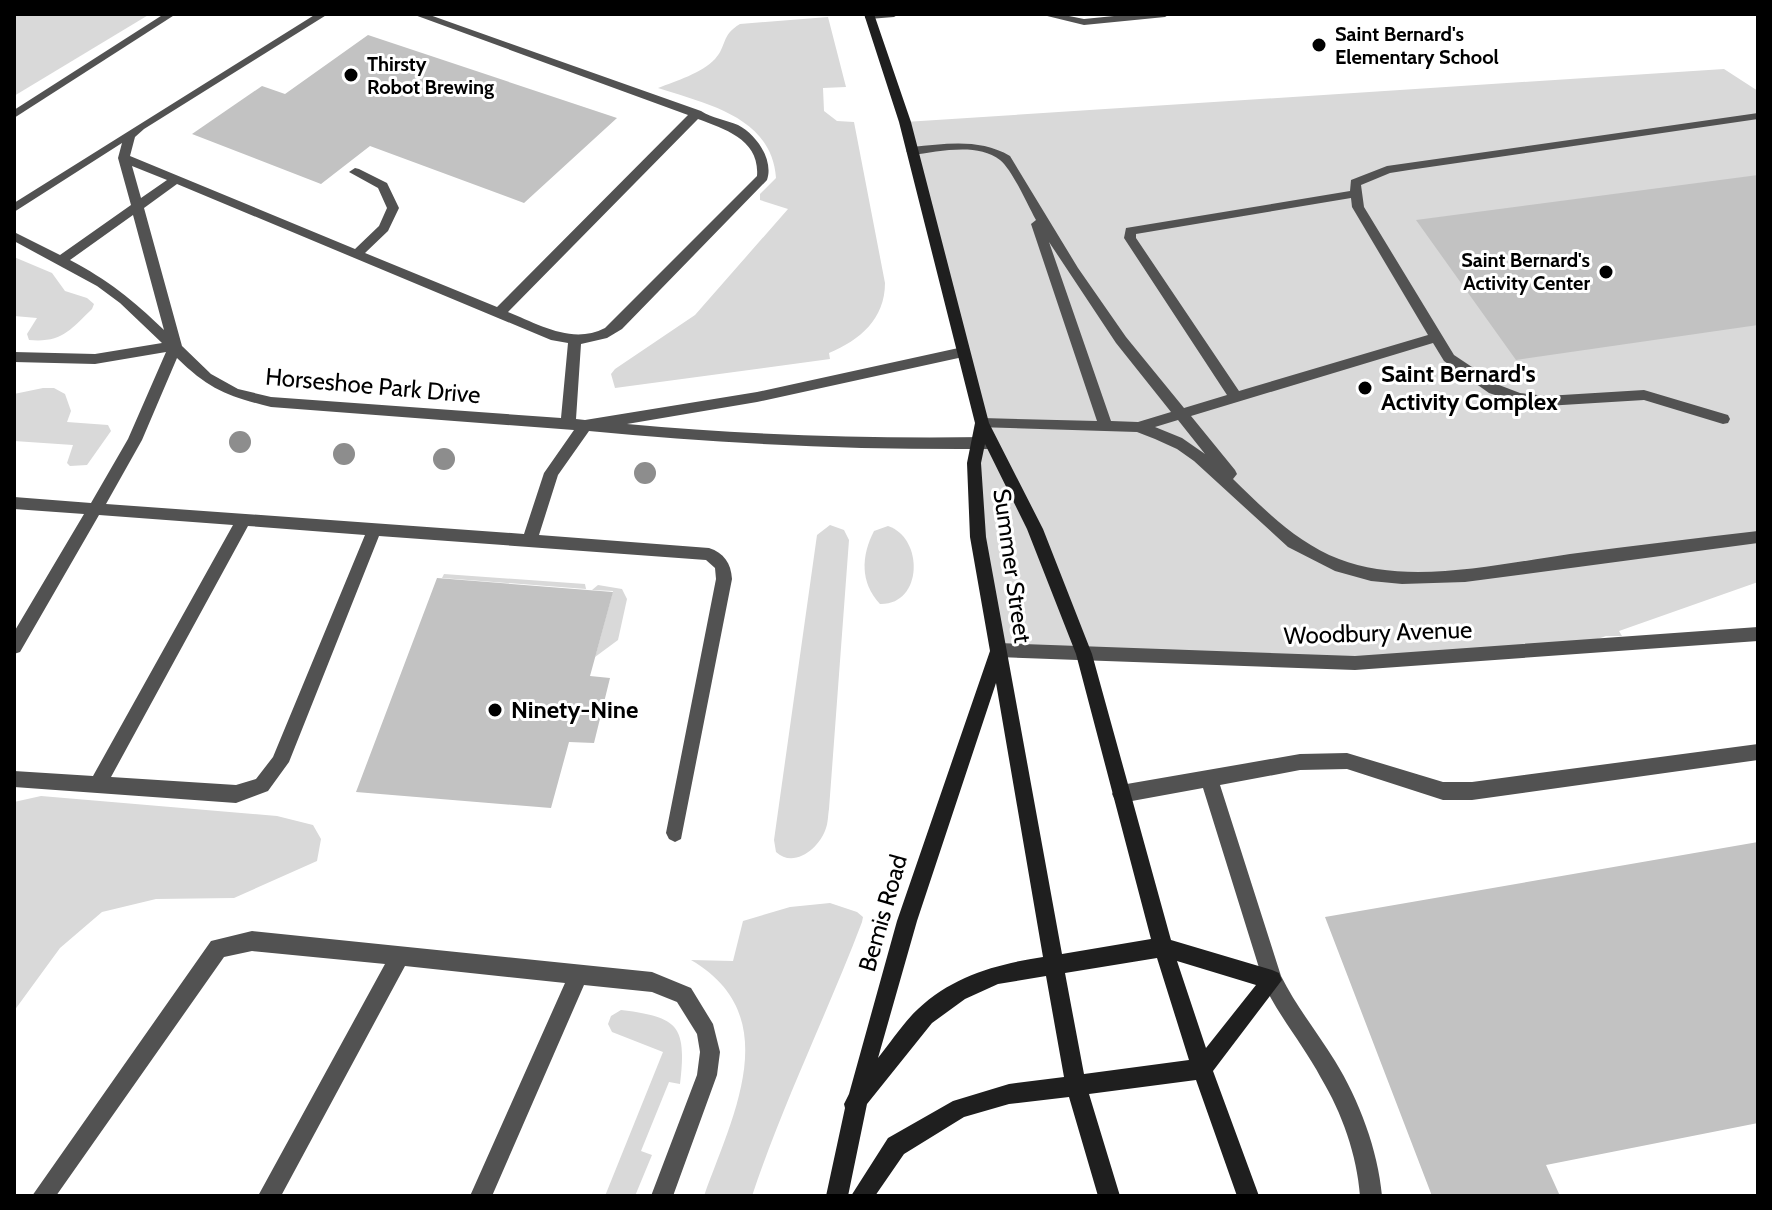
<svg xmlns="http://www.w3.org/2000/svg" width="1772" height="1210" font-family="Cabin,sans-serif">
<rect width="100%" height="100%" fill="#fff"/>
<g fill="#d9d9d9">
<path d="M14,14H150L14,96Z"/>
<path d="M828,17L846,87L823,88L824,111L837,121L854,122L885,283C885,319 860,340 829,353L830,359L615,388L611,374L615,369L695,315L788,209L760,200V194L776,178C772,117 707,104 658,88C676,81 702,73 715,59C727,46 721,35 740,24Z"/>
<path d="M1724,69L1758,91V582L1619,631L1622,636H1606L1573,648L1355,663L998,650L978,537L982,423L905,122Z"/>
<path d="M14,257L52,273L65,291L87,298L94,304L92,309C70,330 62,343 29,340L27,334L37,318L14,316Z"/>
<path d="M43,388H54L65,394L71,411L67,422L108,425L111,431L87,465L70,466L67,463L73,445L14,441V394Z"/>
<path d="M830,525L844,530L849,540L829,809C828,815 828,823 826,828C820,848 794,869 776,852L774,840L817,535Z"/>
<path d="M888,526C924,538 923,605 880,604C860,583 861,556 874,531Z"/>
<path d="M444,574L585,584L586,589L442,578Z"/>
<path d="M598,585L622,589L627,599L618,640L595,657L613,591L592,590Z"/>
<path d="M41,796L277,816L313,825L321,839L317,861L234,898L156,899L102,912L60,948L14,1011V802Z"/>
<path d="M830,903L857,912L863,917L862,922C827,1014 783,1103 752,1196H704C732,1117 787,1016 691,960L733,961L743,921L790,907Z"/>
<path d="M621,1010C678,1017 687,1025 680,1084L669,1082L641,1151L652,1155L635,1196H605L663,1052L612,1032L608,1024L611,1016Z"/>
</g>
<g fill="#c2c2c2">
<path d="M368,35L617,118L524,203L370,146L321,184L192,134L262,86L285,94Z"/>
<path d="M1758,175V325L1516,360L1416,220Z"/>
<path d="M437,578L613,592L590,676L610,678L594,743L569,742L551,808L356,792Z"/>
<path d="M1758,842V1123L1546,1165L1560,1196H1432L1325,917Z"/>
</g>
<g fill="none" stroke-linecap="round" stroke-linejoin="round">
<g fill="#525252" fill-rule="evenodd">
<path d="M164,14H176L14,118V110Z"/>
<path d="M316,14H328L144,129L135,137L130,156L355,249L379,226L387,208L378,188L349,172L355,168L359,169L387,183L399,208L388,231L365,253L497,307L688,115L412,14H427L701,111C712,118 726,120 738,125C756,134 774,160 767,180L622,329L607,338L581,344L576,419L585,420L757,392L963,347L970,352L963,357L757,402L627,424C748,435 868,439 990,437L997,443L990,449C855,450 723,444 589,431L558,475L539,535L709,548C724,553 731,563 732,579L681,839L675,842L669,839L666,833L716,579L715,568L706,560L379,536L289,762L268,791L236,803L14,787V771L93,776L233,525L99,515L20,652L14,654V632L84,514L14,509V497L91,503L128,439L166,352L95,364L14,362V352L95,354L162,343L120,303L97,286L14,241V232L60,255L131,205L118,158L122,143L14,212V203ZM698,119C725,129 760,140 757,176L605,328C572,345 538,324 508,312ZM132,166L167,180L141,198ZM177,184L551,340L568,343L561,418L271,397L238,389L211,374L182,346L144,208ZM133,215L164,330C133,300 108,280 70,260ZM177,358C210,390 227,396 271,407L574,430L544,473L524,534L106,504L142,440ZM248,526L365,535L273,757L256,779L236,785L111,777Z"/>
<path d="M865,14H899L894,17L869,19L865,18Z"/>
<path d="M1039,14H1059L1084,19L1134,14H1170L1165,17L1084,25Z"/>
<path d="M1758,113V119L1409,170L1390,173L1361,185L1364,207L1454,355L1499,385L1520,393L1546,396L1644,390L1728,415L1730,419L1728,423L1723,424L1644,400L1546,406L1519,403L1489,393L1444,361L1433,343L1191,416L1235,470L1237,474L1233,479C1266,511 1296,542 1339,559C1407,586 1499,564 1570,554C1632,546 1695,538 1758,531V543L1465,582L1402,584L1371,581L1335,571L1288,547L1194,461L1177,449L1155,439L1137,432L977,427L975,423L977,419L982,418L1097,421L1031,224L1036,220C1027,204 1013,171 1000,160C977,142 938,152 912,155L906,151L912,147C946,144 979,138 1010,156L1078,268L1126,337L1184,408L1227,395L1124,238L1126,228L1350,191L1351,180L1387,166ZM1351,198L1352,207L1428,335L1239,391L1136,238V234ZM1049,242L1116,343L1171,412L1138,422L1111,421ZM1178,420L1205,454L1182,438L1155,427Z"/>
<path d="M1758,744V760L1472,800H1443L1347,769L1300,770L1220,785L1281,976C1296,1006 1317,1032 1335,1061C1359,1100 1378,1150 1382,1196H1360C1357,1155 1342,1113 1321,1078C1304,1046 1281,1019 1265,987L1203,788L1121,803L1115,800L1112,794L1115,788L1121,785L1300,754L1347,753L1443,782H1472Z"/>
<path d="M252,931L652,972L691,988L713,1024L720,1052L717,1075L673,1196H651L697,1075L700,1052L697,1034L677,1002L652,992L584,985L492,1196H470L565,983L405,966L281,1196H258L385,964L252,951L224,957L56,1196H32L211,941Z"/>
</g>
<path fill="#525252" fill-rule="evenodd" d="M1758,627V641L1355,670L998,657L992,655L990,650L992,645L998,643L1355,656Z"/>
<path fill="#1f1f1f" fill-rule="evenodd" d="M864,14H874L911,122L989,423L1043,529L1092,654L1171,940L1272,970L1279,973L1282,980L1213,1071L1259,1196H1237L1196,1080L1089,1094L1120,1196H1098L1069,1097L1009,1104L964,1117L904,1154L875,1196H851L888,1138L953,1101L1009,1084L1064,1077L1046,976L998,984L965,999L932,1023L867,1104L848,1196H826L845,1108L844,1104L849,1094L897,921L990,651L970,537L967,463L975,423L899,122ZM985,444L1027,529L1076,654L1151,939L1062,954L986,537L981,463ZM996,683L1043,957C997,964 953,976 918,1009C903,1023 891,1042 878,1058L917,921ZM1157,958L1189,1060L1084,1074L1065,973ZM1177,961L1256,985L1206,1048Z"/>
</g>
<g fill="#8d8d8d">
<circle cx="240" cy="442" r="11"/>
<circle cx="344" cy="454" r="11"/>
<circle cx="444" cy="459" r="11"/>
<circle cx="645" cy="473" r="11"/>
</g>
<g fill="#000" stroke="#fff" stroke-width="3">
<circle cx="1319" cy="45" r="8"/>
<circle cx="351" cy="75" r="8"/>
<circle cx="1606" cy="272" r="8"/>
<circle cx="1365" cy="388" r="8"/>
<circle cx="495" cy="710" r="8"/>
</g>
<g text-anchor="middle" stroke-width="6" stroke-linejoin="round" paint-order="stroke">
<g font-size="20" font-weight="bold" fill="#000" stroke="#fff" text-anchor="start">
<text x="1335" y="41">Saint Bernard's<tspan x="1335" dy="23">Elementary School</tspan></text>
<text x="367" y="71">Thirsty<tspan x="367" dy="23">Robot Brewing</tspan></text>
<text x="1590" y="267" text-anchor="end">Saint Bernard's<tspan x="1590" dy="23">Activity Center</tspan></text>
</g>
<g font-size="24" font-weight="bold" fill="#000" stroke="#fff" text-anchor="start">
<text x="1381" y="382">Saint Bernard's<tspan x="1381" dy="28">Activity Complex</tspan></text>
<text x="511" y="718">Ninety-Nine</text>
</g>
<g font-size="24" fill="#000" stroke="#fff">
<text transform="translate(373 386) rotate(5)" y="8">Horseshoe Park Drive</text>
<text transform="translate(1012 566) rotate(82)" y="8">Summer Street</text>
<text transform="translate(1378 633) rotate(-2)" y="8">Woodbury Avenue</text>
<text transform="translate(883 913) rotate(-74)" y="8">Bemis Road</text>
</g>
</g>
<rect width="1772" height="1210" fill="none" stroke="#000000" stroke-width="32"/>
</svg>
